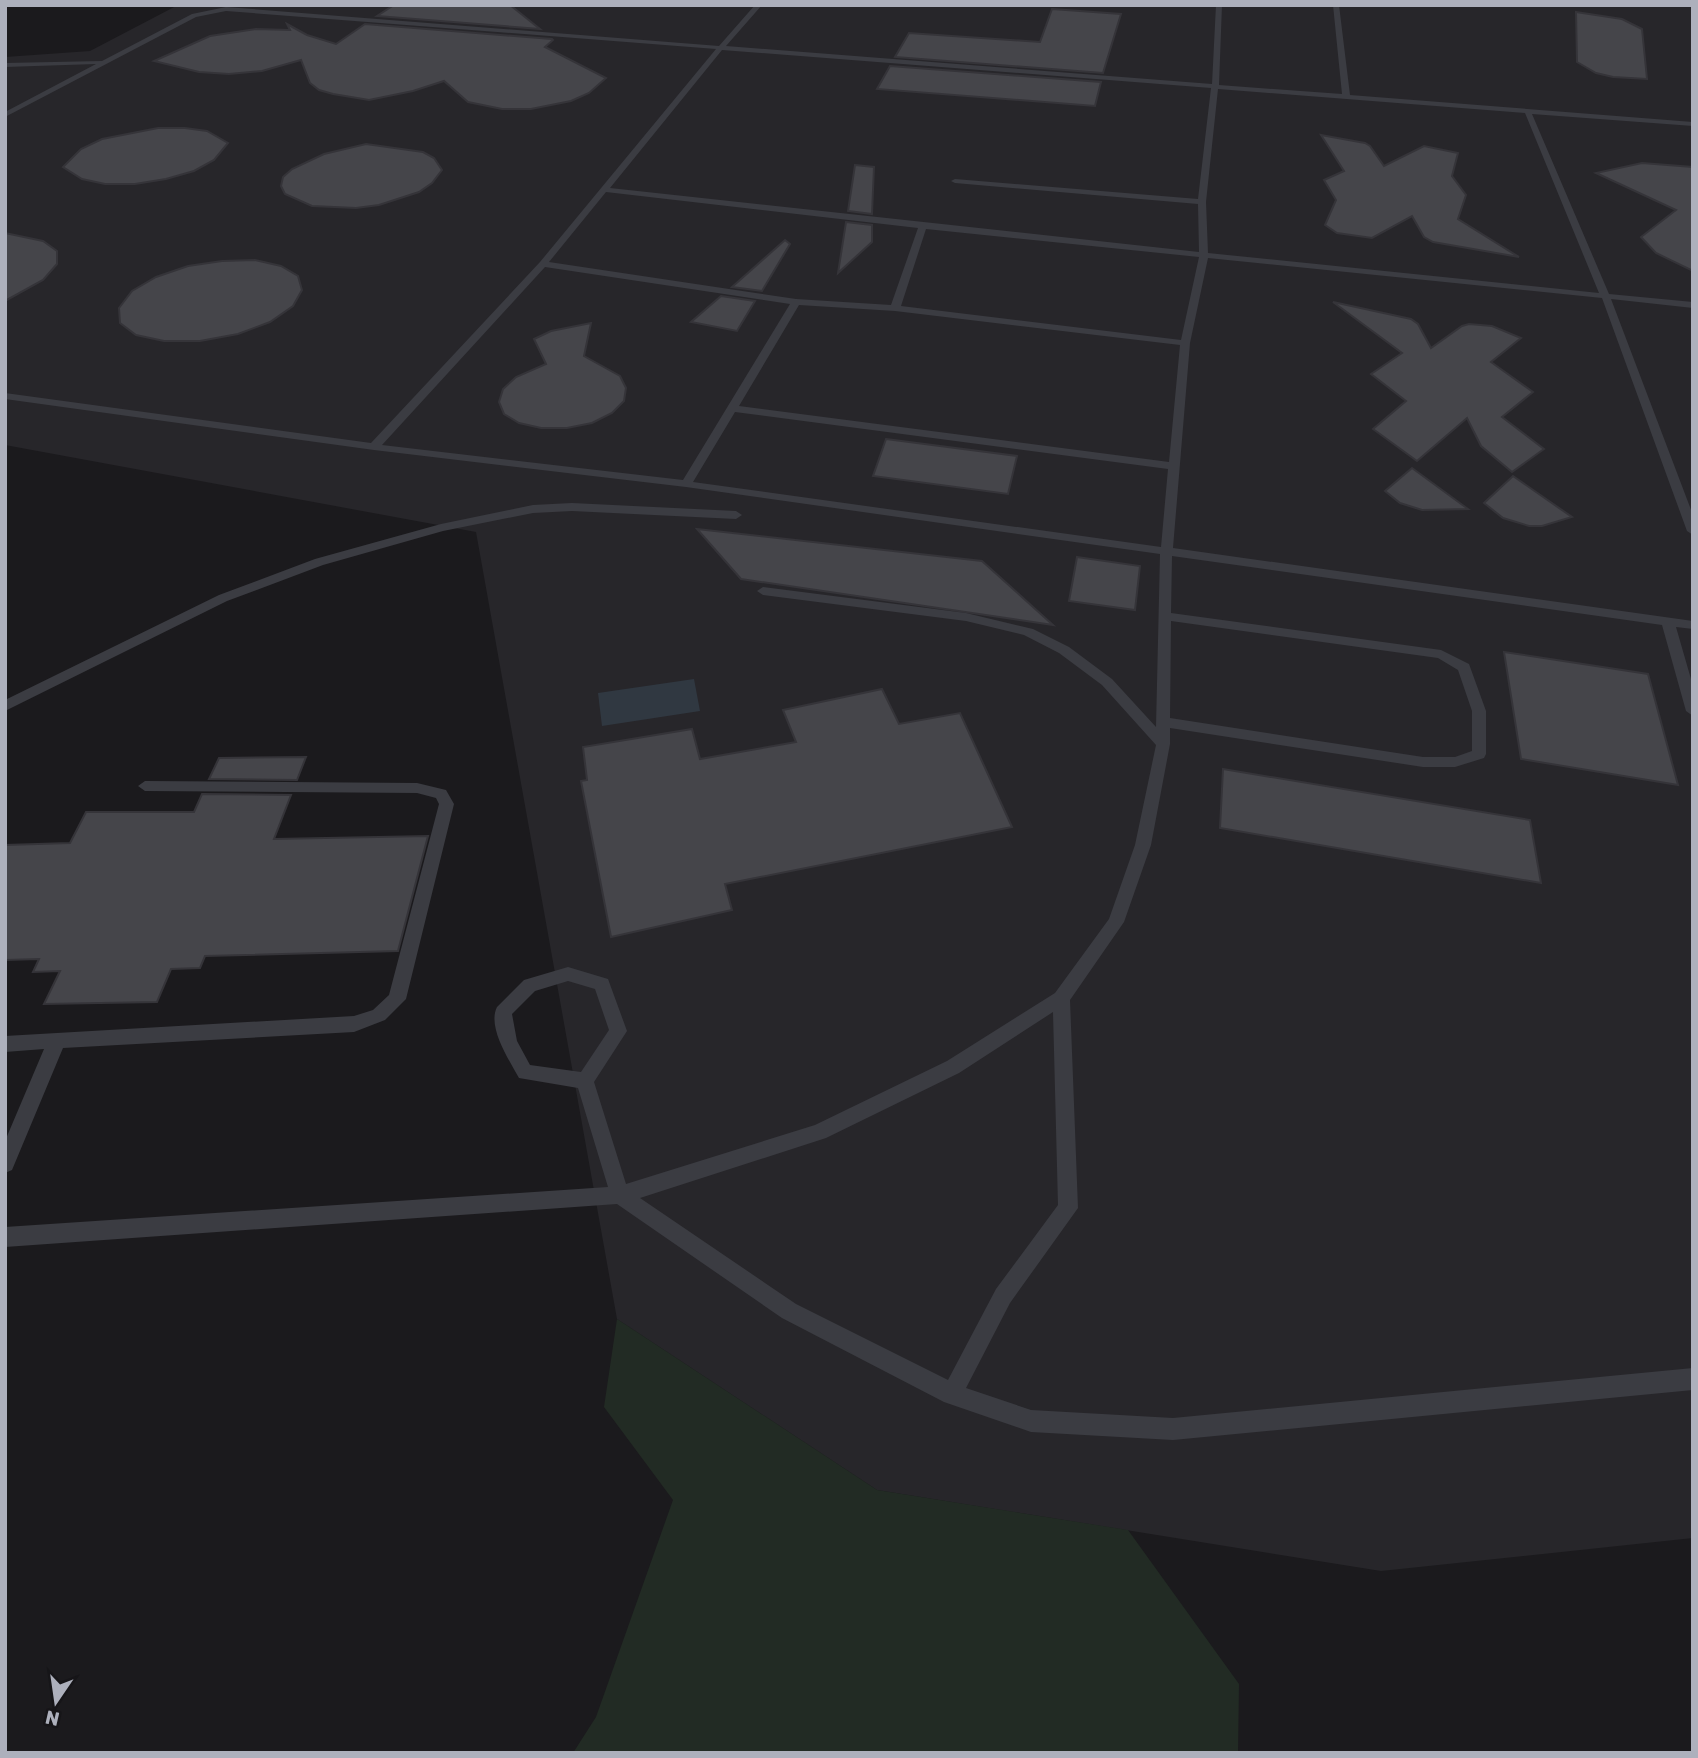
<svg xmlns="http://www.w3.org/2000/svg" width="1698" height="1758" font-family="Rubik,sans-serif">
<rect width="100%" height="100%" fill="#1b1a1d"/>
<path fill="#27262a" d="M178,5H1693V1538L1381,1571L877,1490L617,1319L476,532L5,445V57L90,51Z"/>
<path fill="#222b24" d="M617,1319L877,1490L1128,1530L1239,1684L1238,1753H573L596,1717L673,1500L604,1407Z"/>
<path fill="#303841" d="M694,679L700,711L602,726L598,693Z"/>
<g fill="#45454a" stroke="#353439" stroke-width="2">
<path d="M394,5H510L540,29L377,16Z"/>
<path d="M1052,9L1121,14L1103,73L895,57L909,33L1040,42Z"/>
<path d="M1576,12L1622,19L1642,29L1647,79L1613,77L1596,73L1577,62Z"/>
<path d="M287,24L307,35L336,44L365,24L552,39L553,40L545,47L606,78L589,93L571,101L531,109H502L468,102L444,81L413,91L369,100L333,94L319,90L310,83L301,60L262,71L229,74L199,72L154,61L210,36L256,29L290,30Z"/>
<path d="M890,66L1101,82L1095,106L877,89Z"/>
<path d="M158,128H185L207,131L228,143L214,160L194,171L166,179L135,184H105L82,179L63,167L81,149L102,139Z"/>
<path d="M1321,135L1365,143L1370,146L1384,166L1424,146L1458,153L1452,176L1466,195L1458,219L1519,257L1433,242L1424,237L1412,216L1372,238L1337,233L1325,225L1336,200L1324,180L1344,171Z"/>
<path d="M366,144L423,152L434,158L442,170L432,183L419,192L379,205L356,208L312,206L285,194L281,186L283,177L292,169L324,154Z"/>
<path d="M1642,163L1693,167V271L1656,253L1641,237L1676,210L1596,173Z"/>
<path d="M855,165L874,167L872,214L848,211Z"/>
<path d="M846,222L872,225V242L838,273Z"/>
<path d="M5,233L43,241L57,251V264L43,280L5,301Z"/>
<path d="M785,240L790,244L762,291L732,287Z"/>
<path d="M255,260L281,266L298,276L302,290L293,306L270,322L238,334L200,341H164L136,335L120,323L119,308L132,291L156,277L188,266L222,261Z"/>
<path d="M721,296L755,301L737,331L691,322Z"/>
<path d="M1333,302L1411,319L1418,324L1431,348L1462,326L1469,324L1492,326L1521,338L1491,362L1533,392L1502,417L1544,449L1512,472L1481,446L1467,418L1417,461L1373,429L1406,401L1371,374L1402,353Z"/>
<path d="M591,323L584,356L620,376L626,388L624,401L612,413L592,423L567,428H541L519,423L504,414L499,402L503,389L516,377L546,364L534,339L551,331Z"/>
<path d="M886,439L1017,456L1008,494L873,476Z"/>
<path d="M1412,468L1468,509L1422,510L1400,503L1385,491Z"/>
<path d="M1513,476L1572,517L1542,526H1529L1503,518L1484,503Z"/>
<path d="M697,529L982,561L1053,625L741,579Z"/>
<path d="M1077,557L1140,566L1135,610L1069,601Z"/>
<path d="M1504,652L1648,674L1678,785L1521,759Z"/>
<path d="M882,689L899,724L960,713L1012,827L725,884L732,910L611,937L581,781L587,780L583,747L692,729L700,759L796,742L783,710Z"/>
<path d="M306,757L297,780L209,779L219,758Z"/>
<path d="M1223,769L1530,820L1541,883L1220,828Z"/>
<path d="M202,794L291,795L274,839L428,836L398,951L205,956L200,968L171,969L157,1002L44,1004L60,971L33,972L39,959L5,960V845L70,843L86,812H194Z"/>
</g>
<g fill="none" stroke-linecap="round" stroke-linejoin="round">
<g fill="#3b3c42" fill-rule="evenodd">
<path d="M755,5H762L726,46L1212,84L1216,5H1222L1219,85L1342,94L1333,5H1339L1350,95L1693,122V126L1532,114L1609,294L1693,302V308L1611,299L1693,515V535L1687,531L1602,298L1208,258L1190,343L1173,548L1693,621V629L1676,627L1693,686V716L1686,711L1662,625L1172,556L1171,613L1441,650L1469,664L1486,711V754L1484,758L1455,767H1423L1170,728V744L1151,845L1124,922L1070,1000L1078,1208L1010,1303L966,1388L1031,1410L1173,1418L1693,1368V1390L1173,1440L1031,1432L944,1402L782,1318L617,1204L5,1247V1227L608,1187L578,1088L519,1078C509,1060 487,1027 497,1007L524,980L568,967L608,979L627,1031L594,1082L626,1184L815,1125L947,1061L1055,993L1109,919L1135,845L1156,745L1102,685L1059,653L1024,635L966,621L763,595L757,591L763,587L966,613L1033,629L1069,647L1112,679L1156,727L1160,554L686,487L374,450L5,399V393L371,443L540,262L716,49L226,11L196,17L5,117V112L96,64L5,67V63L102,61L192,14L226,7L719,46ZM722,50L1211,88L1198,199L955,179L951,181L955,183L1198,204L1199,252L610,188ZM1218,89L1525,113L1599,293L1208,253L1206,202ZM606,192L918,228L891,305L796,299L549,262ZM926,229L1199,257L1181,340L901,306ZM545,267L790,304L683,480L382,445ZM799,305L895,311L1180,345L1169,462L739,406ZM735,412L1168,469L1161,547L693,482ZM1171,621L1438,658L1458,670L1472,711V751L1455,757H1423L1170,718ZM568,981L595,989L609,1030L581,1072L530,1065L517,1041L512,1014L535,991ZM1053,1012L1058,1205L996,1289L948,1380L796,1304L640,1198L826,1138L959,1073Z"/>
<path d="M572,503L736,511L742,515L736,519L572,511L533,513L443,531L323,565L227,601L5,711V700L219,595L315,559L441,524L533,505Z"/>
<path d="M145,781L417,783L446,790L454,804L406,999L385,1020L354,1032L63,1048L12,1170L5,1173V1141L44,1049L5,1052V1036L354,1016L373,1010L389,995L439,804L436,798L417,793L145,791L138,786Z"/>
</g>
</g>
<rect width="1698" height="1758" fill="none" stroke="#adb0bc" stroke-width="14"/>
<g transform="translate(56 1702) rotate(193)" stroke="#161518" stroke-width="5" paint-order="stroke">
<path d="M0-5L12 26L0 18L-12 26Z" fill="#adb0bc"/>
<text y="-10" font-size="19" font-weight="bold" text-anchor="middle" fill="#adb0bc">N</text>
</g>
</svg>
